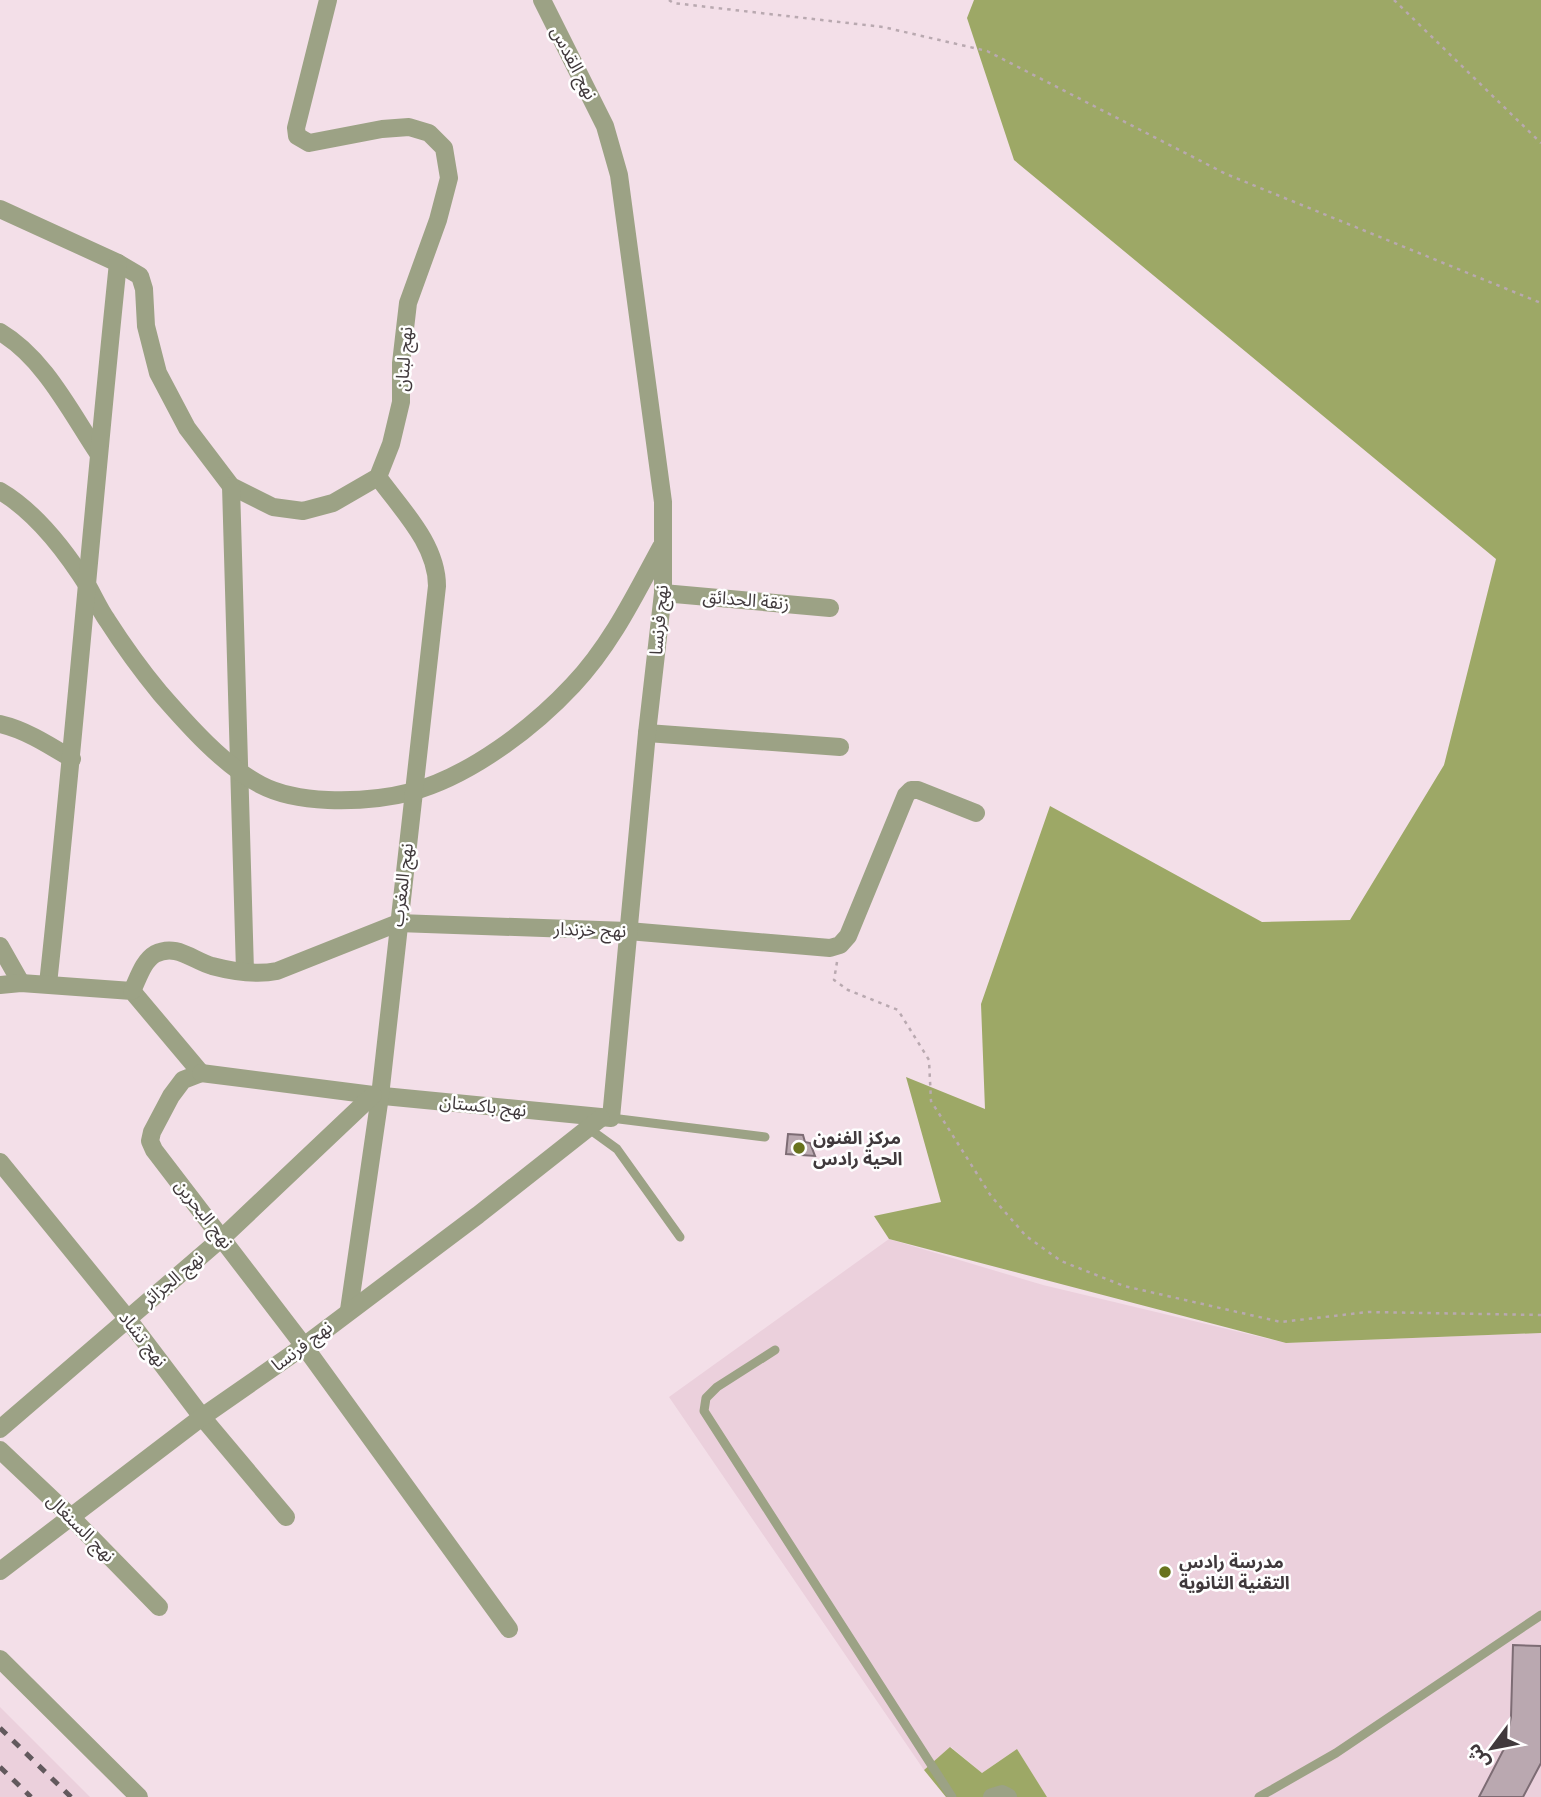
<svg xmlns="http://www.w3.org/2000/svg" width="1541" height="1797" font-family="Raleway,'Noto Sans Arabic',sans-serif">
<rect width="100%" height="100%" fill="#f3dfe8"/>
<g fill="#ebd0dc">
<path d="M889,1239L1043,1285L1286,1343L1541,1333V1797H1047L1017,1749L982,1773L951,1747L924,1770L669,1397Z"/>
<path d="M0,1707L90,1797H0Z"/>
</g>
<g fill="#9da866">
<path d="M974,0H1541V1333L1286,1343L889,1239L874,1216L941,1202L906,1077L985,1109L981,1004L1050,806L1262,922L1350,920L1444,765L1496,559L1014,160L967,18Z"/>
<path d="M950,1747L982,1773L1017,1749L1047,1797H946L924,1770Z"/>
</g>
<g fill="#baa8b0" stroke="#7d6c74" stroke-width="2">
<path d="M788,1134L803,1135L805,1142L810,1143L815,1156L786,1154Z"/>
<path d="M1513,1645L1541,1646V1763L1523,1797H1479L1505,1747L1511,1717Z"/>
</g>
<g fill="none" stroke-linecap="round" stroke-linejoin="round">
<g stroke="#b9a9b0" stroke-width="2.5" stroke-dasharray="3.5 5" stroke-linecap="butt">
<path d="M669,0L673,3L883,27L987,51L1226,174L1541,303"/>
<path d="M1394,0L1541,143"/>
<path d="M837,962L834,980L848,990L898,1010L929,1060L931,1101L991,1196L1026,1236L1061,1261L1124,1286L1281,1322L1368,1312L1541,1315"/>
</g>
<g stroke="#9ca285" stroke-width="9">
<path d="M611,1118L765,1137"/>
<path d="M588,1128L617,1149L680,1237"/>
<path d="M775,1350L717,1387L706,1398L704,1411L952,1797"/>
<path d="M1259,1797L1336,1753L1541,1615"/>
</g>
<g stroke="#9ca285" stroke-width="18">
<path d="M0,209L118,263L140,276L144,289L146,326L158,373L187,428L231,486L273,507L303,511L333,503L378,477L391,444L401,402V363L408,303L438,220L449,178L444,148L429,133L409,127L382,129L309,143L297,136L296,128L328,0"/>
<path d="M0,332C44,358 70,411 98,453"/>
<path d="M231,486L245,971"/>
<path d="M0,491C36,512 67,553 89,588C95,599 100,610 107,620C123,645 141,670 160,693C187,724 224,766 261,785C280,795 306,799 328,800C356,801 384,799 411,792C470,776 533,728 573,685C611,645 635,595 661,547"/>
<path d="M663,593L830,608"/>
<path d="M0,724C26,730 49,745 72,759"/>
<path d="M647,733L840,747"/>
<path d="M0,946L21,983"/>
<path d="M48,984C74,744 93,503 118,263"/>
<path d="M0,985L21,983L132,991L201,1073L183,1080L171,1096L152,1132L150,1141L154,1150L304,1346L509,1629"/>
<path d="M132,991C138,979 143,961 155,954C176,943 192,960 212,966C231,971 257,975 277,971L398,923L628,931L830,948L840,945L848,936L906,795L911,790H918L976,813"/>
<path d="M201,1073L373,1095L611,1118L647,733L663,593V502L619,175L605,126L542,0"/>
<path d="M0,1162L127,1318L202,1417L286,1517"/>
<path d="M349,1310L380,1096L437,586C437,544 401,509 378,477"/>
<path d="M0,1429L223,1237L373,1095"/>
<path d="M0,1450L70,1516L159,1607"/>
<path d="M0,1571L202,1417L304,1346L478,1215L601,1118"/>
<path d="M992,1797L1002,1794L1008,1797"/>
</g>
<path stroke="#9ca285" stroke-width="18" d="M0,1659L139,1797"/>
<g stroke="#62595d" stroke-width="5" stroke-dasharray="9 9" stroke-linecap="butt">
<path d="M0,1728L71,1797"/>
<path d="M0,1767L31,1797"/>
</g>
</g>
<g fill="#68731d" stroke="#fff" stroke-width="2.5">
<circle cx="799" cy="1148" r="7"/>
<circle cx="1165" cy="1572" r="7"/>
</g>
<g text-anchor="middle" stroke-width="5" stroke-linejoin="round" paint-order="stroke">
<g font-size="18" fill="#40393c" stroke="#fff">
<text transform="translate(574 63) rotate(63)" y="6">نهج القدس</text>
<text transform="translate(404 359) rotate(-86)" y="6">نهج لبنان</text>
<text transform="translate(746 600) rotate(5)" y="6">زنقة الحدائق</text>
<text transform="translate(659 620) rotate(-85)" y="6">نهج فرنسا</text>
<text transform="translate(402 885) rotate(-83)" y="6">نهج المغرب</text>
<text transform="translate(590 930) rotate(2)" y="6">نهج خزندار</text>
<text transform="translate(483 1106) rotate(6)" y="6">نهج باكستان</text>
<text transform="translate(204 1214) rotate(52)" y="6">نهج البحرين</text>
<text transform="translate(173 1279) rotate(-40)" y="6">نهج الجزائر</text>
<text transform="translate(143 1339) rotate(52)" y="6">نهج تشاد</text>
<text transform="translate(302 1346) rotate(-37)" y="6">نهج فرنسا</text>
<text transform="translate(81 1528) rotate(45)" y="6">نهج السنغال</text>
</g>
<g font-size="18" font-weight="bold" fill="#40393c" stroke="#fff" text-anchor="start">
<text x="813" y="1144">مركز الفنون<tspan x="813" dy="21">الحية رادس</tspan></text>
<text x="1179" y="1568">مدرسة رادس<tspan x="1179" dy="21">التقنية الثانوية</tspan></text>
</g>
</g>
<g transform="translate(1492 1748) rotate(238)" stroke="#ffffff" stroke-width="5" paint-order="stroke">
<path d="M0-5L12 26L0 18L-12 26Z" fill="#40393c"/>
<text y="-10" font-size="19" font-weight="bold" text-anchor="middle" fill="#40393c">ش</text>
</g>
</svg>
